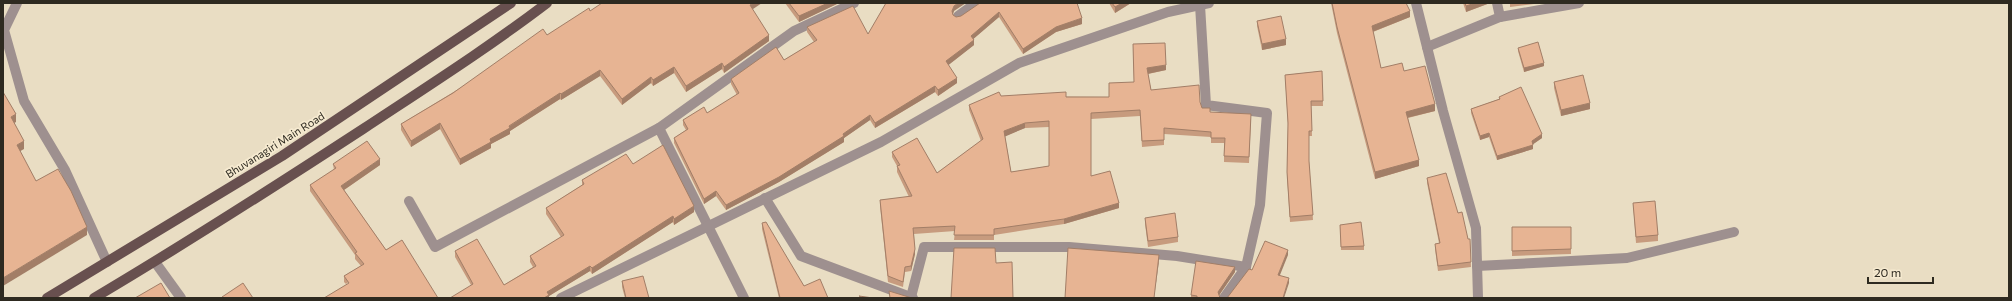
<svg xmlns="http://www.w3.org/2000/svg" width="2012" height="301" font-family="Commissioner,sans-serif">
<rect width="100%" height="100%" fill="#e9ddc3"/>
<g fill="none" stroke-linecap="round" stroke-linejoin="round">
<g stroke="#9e908f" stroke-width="10">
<path d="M17,3L4,30L24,101L65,170L107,262"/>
<path d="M1416,3L1443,111L1476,228L1478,298"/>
<path d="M1200,5L1206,105L1267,113L1260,205L1246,267L1224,298"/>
<path d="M958,16L976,3"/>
<path d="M1500,17L1579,3"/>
<path d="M1427,47L1500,17L1497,3"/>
<path d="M659,128L794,31L854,3"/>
<path d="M765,198L801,256L913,298"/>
<path d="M409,201L435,247L659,128L744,298"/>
<path d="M155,262L181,298"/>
<path d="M1477,266L1627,258L1734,232"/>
<path d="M911,297L924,247H1069L1177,256L1246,267"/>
<path d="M561,298L881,142L1019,63L1168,12L1209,3"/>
</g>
<g stroke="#68504f" stroke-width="10">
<path d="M47,298L282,156L511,3"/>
<path d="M94,298C185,244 274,187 363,129C425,88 488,48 547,3"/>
</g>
</g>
<g fill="#c79b7e" fill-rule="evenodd">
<path d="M785,3H839L799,22Z"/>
<path d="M980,3L1082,24L1056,32L1023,54L999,17L973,39L974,45L948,65L957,83L938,96L935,92L875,128L870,120L844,138V142L779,182L726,210L716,196L704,204L674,143V138L686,130L683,125V120L707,113L737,95L731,84V79L784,60L814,42L807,32V27L868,34L954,11L953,14L956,17L961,16Z"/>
<path d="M1109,3H1131L1115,13Z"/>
<path d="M1331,3H1406L1410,17L1373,32L1381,68L1404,71L1435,111L1408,118L1419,166L1375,179L1337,33Z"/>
<path d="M1463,3H1490L1466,12Z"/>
<path d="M1510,3H1534V4L1510,7Z"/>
<path d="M752,9L769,41L724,73L722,69L686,92L674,73L653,86L651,83L622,105L600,76L561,100L560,99L510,131V134L491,144V148L460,165L440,129L411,147L401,130V124L547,35L590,11Z"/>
<path d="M1257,21L1286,45L1262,50L1257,26Z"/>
<path d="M1133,44L1166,70L1148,74L1151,90L1200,102L1202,108L1210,112L1251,119L1249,163L1224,162V143H1211V137L1164,134V145L1142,147L1140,116L1091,119V176L1119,208L1064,224L994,235V240H954L955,231L914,234L915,254L911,271L905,272L903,287L888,282L880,206V200L909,197L897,172V166L892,157V152L937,173L981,141L969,110V105L1001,96L1109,97L1134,82ZM1049,127V166L1011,172L1005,136L1025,128Z"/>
<path d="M1518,48L1544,66L1524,72L1518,51Z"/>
<path d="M1322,71L1323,106H1311L1312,136H1309V161L1313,220L1290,222L1287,177L1288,126L1285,75Z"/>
<path d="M1554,82L1590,109L1561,116L1554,88Z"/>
<path d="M1499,97L1542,138L1533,144V149L1497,160L1489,137L1480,140L1471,113V109L1499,99Z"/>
<path d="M333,164L380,165L344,190L386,250L402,240L346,284L344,282V276L361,266L355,259V255L310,191V185L334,170Z"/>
<path d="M633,164L694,212L674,225L673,222L592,274L590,271L549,296V298L471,285L455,257V251L504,285L533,267L530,262V256L561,237L546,214V208L582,185V180Z"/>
<path d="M1427,178L1458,213L1468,239H1470L1471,267L1438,271L1435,249V244L1439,243L1427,183Z"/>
<path d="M1633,203L1658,235V241L1636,243Z"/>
<path d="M1145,218L1178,237V242L1148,247L1145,224Z"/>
<path d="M762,223L804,286L828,298H779L762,229Z"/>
<path d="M1340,225L1364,246V250H1341Z"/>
<path d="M1512,227H1571V254L1512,256Z"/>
<path d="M1235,272L1219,295L1220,298H1191V295Z"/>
<path d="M622,281L649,298H625L622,287Z"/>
</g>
<g fill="#a27e67">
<path d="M753,3H762L750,11V5Z"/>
<path d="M828,3H839L799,22V16Z"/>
<path d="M958,3H966L954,11L952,16V11L954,6Z"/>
<path d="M1122,3H1131L1115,13V7Z"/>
<path d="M1475,3H1490L1466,12V6Z"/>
<path d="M1410,11V17L1372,32V26Z"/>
<path d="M999,12V17L971,41V36Z"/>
<path d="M1082,18V24L1056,32L1023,54V49L1056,27Z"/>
<path d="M769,35V41L724,73V67Z"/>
<path d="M1286,39V45L1262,50V44Z"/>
<path d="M974,40V45L946,67V61Z"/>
<path d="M722,63V69L686,92V86Z"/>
<path d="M1544,63V66L1524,72V68Z"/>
<path d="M1166,65V70L1147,74V68Z"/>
<path d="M674,67V73L653,86V80Z"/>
<path d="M600,70V76L561,100V94Z"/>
<path d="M651,77V83L622,105V99Z"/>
<path d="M957,78V83L938,96V90Z"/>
<path d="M935,86V92L875,128V123Z"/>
<path d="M560,93V99L510,131V134L491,144V148L460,165V159Z"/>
<path d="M1590,103V109L1561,116V110Z"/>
<path d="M1435,104V111L1406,118V112Z"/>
<path d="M16,114V122L11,125V117Z"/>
<path d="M870,115V120L844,138V142L779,182L726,210V205L843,134Z"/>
<path d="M440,123V129L411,147V141Z"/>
<path d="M1025,123V128L1004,137V131Z"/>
<path d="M1489,133V137L1480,140V136Z"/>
<path d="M1542,134V138L1532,145V141Z"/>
<path d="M24,141V149L17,153V145Z"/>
<path d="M1533,145V149L1497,160V156Z"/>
<path d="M380,159V165L341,192V186Z"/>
<path d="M1419,160V166L1375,179V172Z"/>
<path d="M716,191V196L704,204V199Z"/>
<path d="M1119,203V208L1064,224V219Z"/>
<path d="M694,206V212L674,225V219Z"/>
<path d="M673,216V222L592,274V268Z"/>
<path d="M87,227V235L3,286V278Z"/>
<path d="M915,249V254L911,271V266Z"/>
<path d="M1288,250V255L1278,280V275Z"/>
<path d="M1159,255V261L1154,298Z"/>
<path d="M590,266V271L549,296V298H544L547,292Z"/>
<path d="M1235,267V272L1218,297V292Z"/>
<path d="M1289,278V283L1284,298H1283Z"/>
</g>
<g fill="#e7b493" stroke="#a27e67" fill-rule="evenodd">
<path d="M602,3H753L750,5L769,35L724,67L722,63L686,86L674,67L653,80L651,77L622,99L600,70L561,94L560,93L509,126L510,128L490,139L491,142L460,159L440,123L411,141L401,124L453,93L543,29L547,35L589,8L590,11Z"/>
<path d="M789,3H828L799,16Z"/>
<path d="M886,3H958L954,6L952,11L953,15L956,17L961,16L980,3H1077L1082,18L1056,27L1023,49L999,12L971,36L974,40L946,61L957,78L938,90L935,86L875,123L870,115L843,134L844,136L779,177L726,205L716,191L704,199L674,138L688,129L683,120L704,107L707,113L739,93L731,79L776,47L784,60L817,40L807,27L853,6L868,34Z"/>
<path d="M1112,3H1122L1115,7Z"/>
<path d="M1332,3H1406L1410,11L1372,26L1381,68L1402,63L1404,71L1425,66L1435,104L1406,112L1419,160L1375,172L1337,27Z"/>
<path d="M1465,3H1475L1466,6Z"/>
<path d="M1281,16L1286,39L1262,44L1257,21Z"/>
<path d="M1538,42L1544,63L1524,68L1518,48Z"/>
<path d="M1165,43L1166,65L1147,68L1151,90L1199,85L1200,102L1202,108H1210V112L1251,114L1249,157L1224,156L1225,138H1211V132L1164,128V140L1142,141L1140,110L1091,113V176L1110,171L1119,203L1064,219L994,229V235H954L955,226L913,228L915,249L911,266L905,267L903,282L888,276L880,200L912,196L897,166L900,165L892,152L917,138L937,173L983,139L969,105L999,92L1001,96L1066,92V97H1109V83L1134,82L1133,44ZM1049,121V166L1011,172L1004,131L1025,123Z"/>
<path d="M1322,71L1323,101H1311L1312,131H1309V161L1313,215L1290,217L1287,172L1288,123L1285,75Z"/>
<path d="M1583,75L1590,103L1561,110L1554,82Z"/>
<path d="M1521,87L1542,134L1532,141L1533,145L1497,156L1489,133L1480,136L1471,109L1500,99L1499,97Z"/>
<path d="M3,92L16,114L11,117L24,141L17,145L36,181L58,169L71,191L87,227L3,278Z"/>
<path d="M367,141L380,159L341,186L386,250L402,240L438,298H324L349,283L344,276L364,264L355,253L357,252L310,185L336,168L333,164Z"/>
<path d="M663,145L694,206L674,219L673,216L592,268L590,266L547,292L549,295L544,298H450L473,284L455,251L477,239L504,285L536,266L530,256L564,235L546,208L584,184L582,180L626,154L633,164Z"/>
<path d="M1446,173L1458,213L1462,212L1468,239H1470L1471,262L1438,266L1435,244L1440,243L1427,178Z"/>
<path d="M1655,201L1658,235L1636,237L1633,203Z"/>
<path d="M1175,213L1178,237L1148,241L1145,218Z"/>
<path d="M766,222L804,286L820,279L828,298H780L762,223Z"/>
<path d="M1361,222L1364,246L1341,247L1340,225Z"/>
<path d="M1512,227H1571V249L1512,251Z"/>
<path d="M1265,241L1288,250L1278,275L1289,278L1283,298H1227L1249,269L1252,270Z"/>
<path d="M954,248H995L996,263L1012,262L1013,298H951Z"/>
<path d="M1068,248L1159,255L1154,298H1065Z"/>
<path d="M1196,261L1235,267L1218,292L1220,298H1197V296L1191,295Z"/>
<path d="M643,276L649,298H626L622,281Z"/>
<path d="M161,283L170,298H135Z"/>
<path d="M243,283L253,298H223L222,297Z"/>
<path d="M889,291L912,298H890Z"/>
<path d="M859,296L873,298H861V297Z"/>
</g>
<g text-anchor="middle" stroke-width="3.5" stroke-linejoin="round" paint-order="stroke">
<g font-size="11" fill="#2e2a20" stroke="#f6ead0">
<text transform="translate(275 145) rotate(-32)" y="4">Bhuvanagiri Main Road</text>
</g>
</g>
<rect width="2012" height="301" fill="none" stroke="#2e2a20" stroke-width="8"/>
<path d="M1868 277v6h65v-6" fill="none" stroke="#2e2a20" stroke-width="2"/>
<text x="1874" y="277" font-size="12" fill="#2e2a20" stroke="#f6ead0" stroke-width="3" paint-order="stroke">20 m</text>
</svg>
